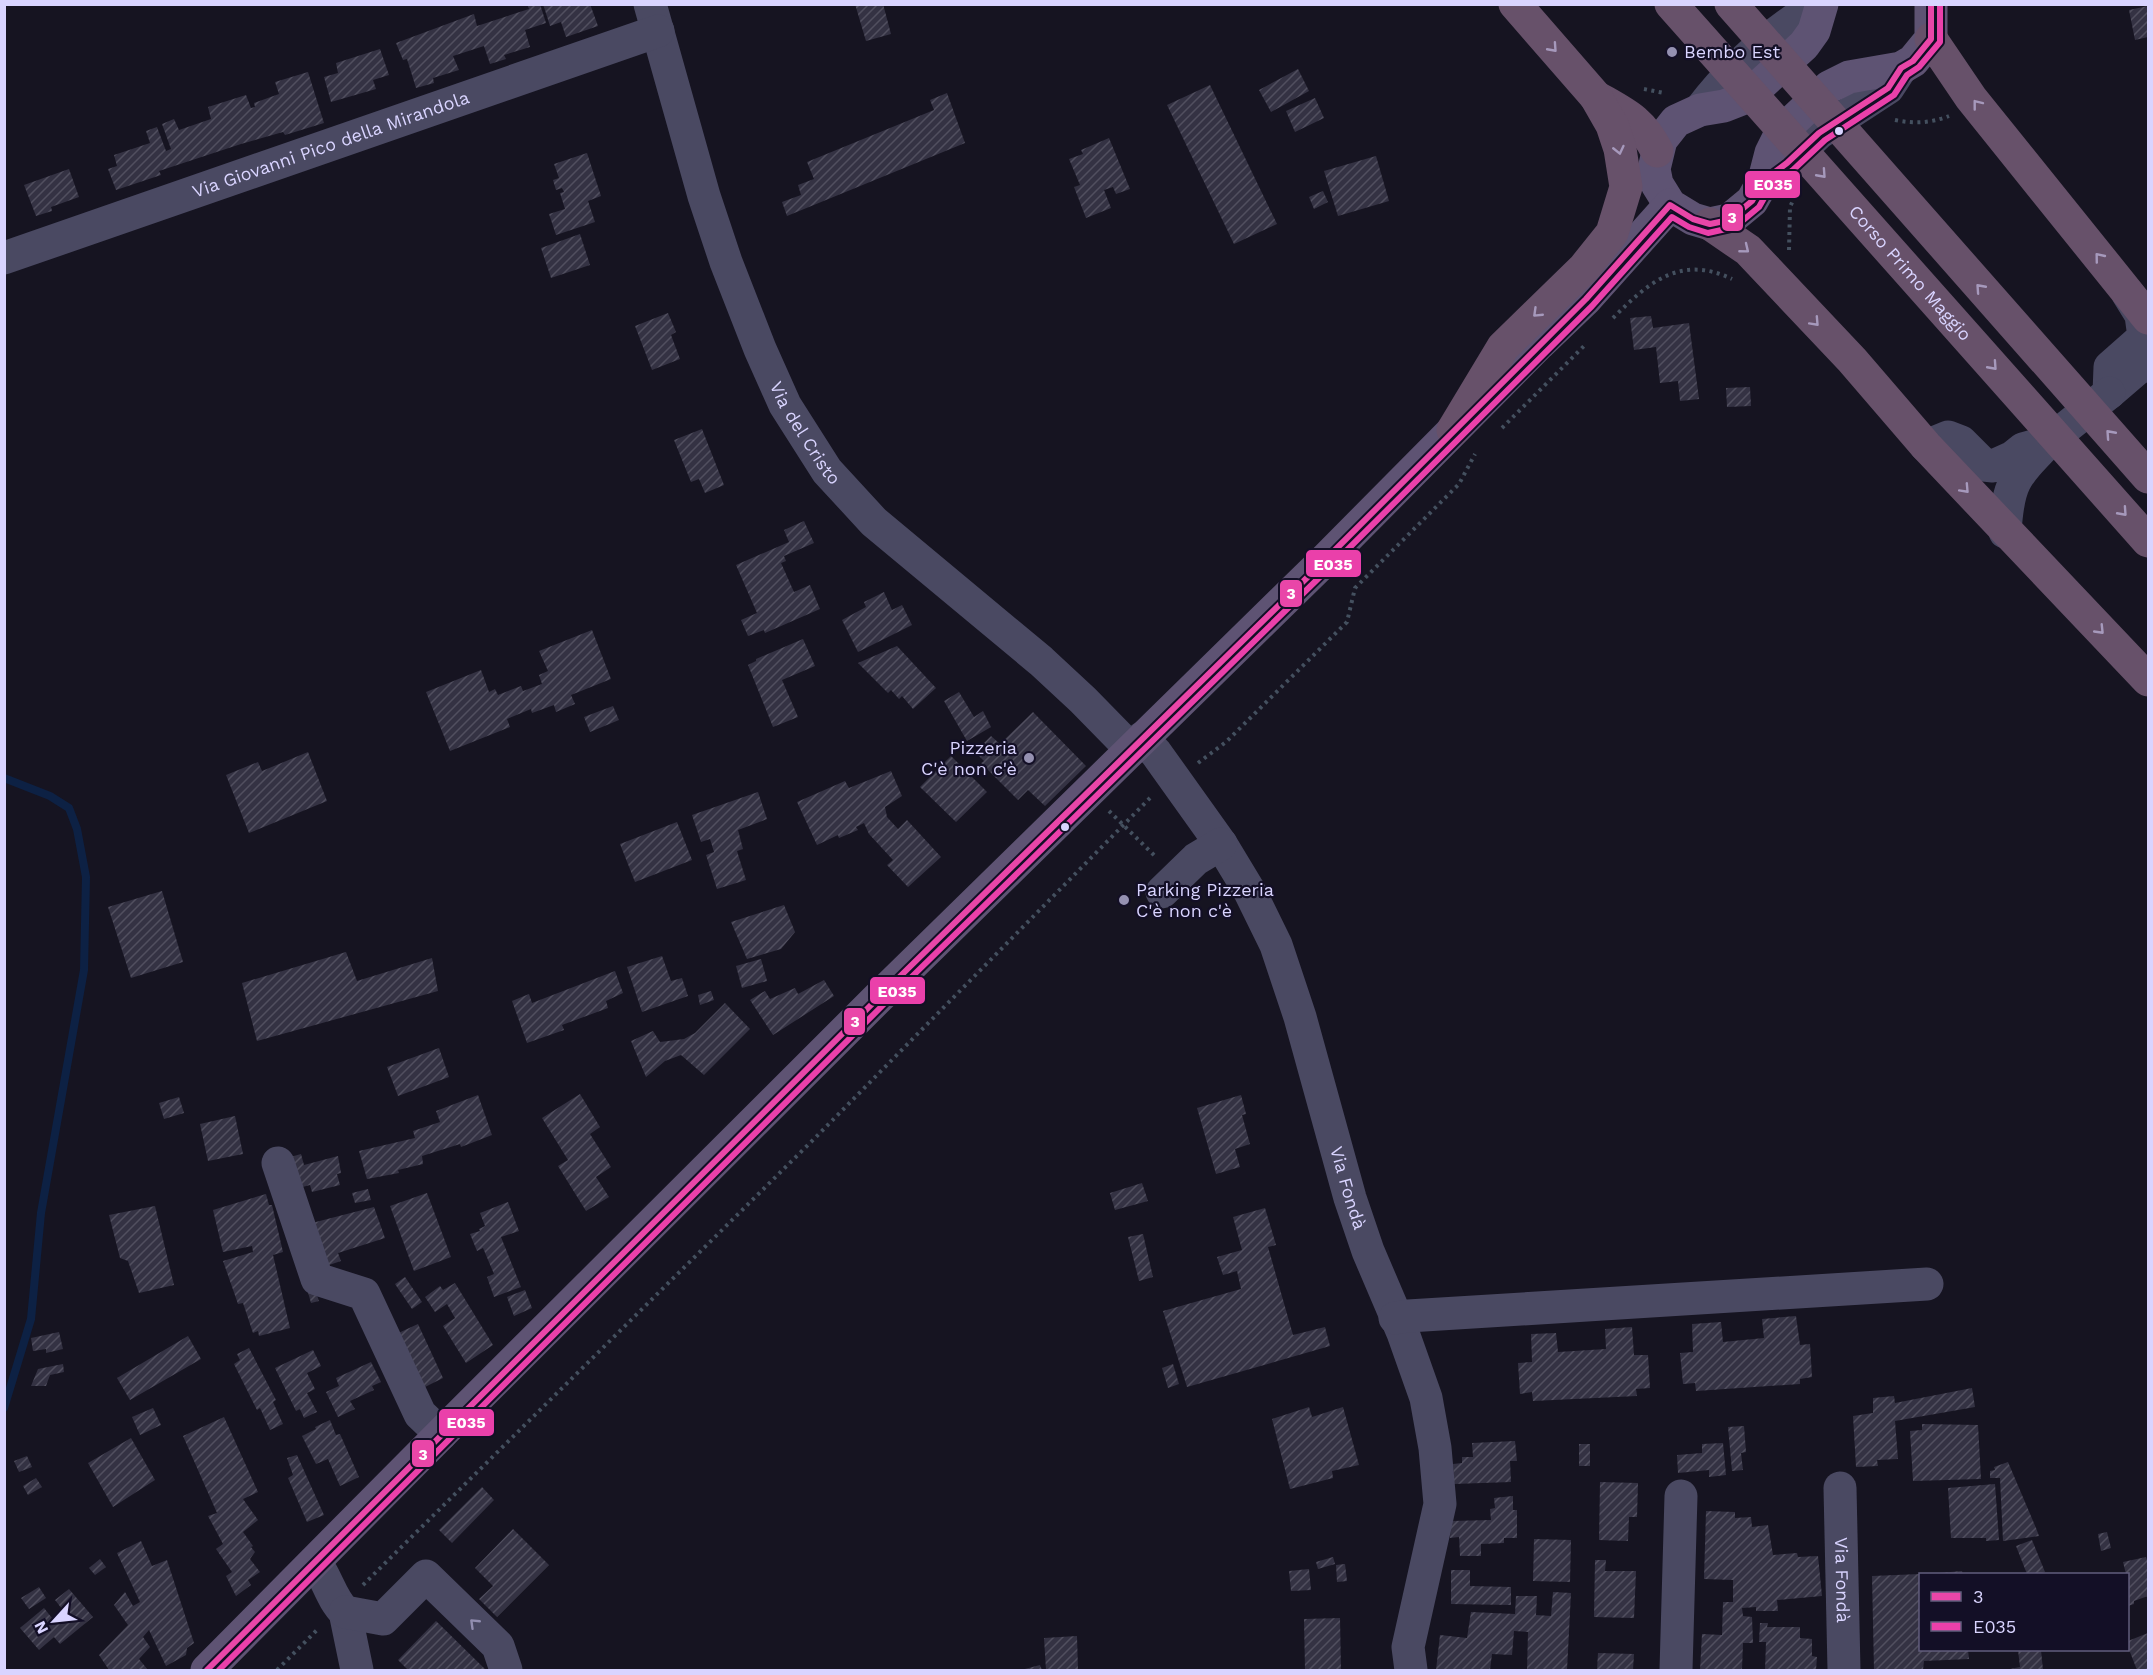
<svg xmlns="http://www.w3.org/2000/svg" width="2153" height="1675" font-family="'Work Sans',sans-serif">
<defs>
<pattern id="building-hatch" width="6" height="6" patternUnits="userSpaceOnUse" patternTransform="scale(1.5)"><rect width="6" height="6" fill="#343243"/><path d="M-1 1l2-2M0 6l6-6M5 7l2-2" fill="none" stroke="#514f5f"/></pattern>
</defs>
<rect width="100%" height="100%" fill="#161421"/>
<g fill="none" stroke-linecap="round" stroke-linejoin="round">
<path stroke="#0d2144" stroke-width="8" d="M4,778L50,796L69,808L77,829L86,877L84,970L41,1213L31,1319L4,1408"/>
</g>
<g fill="url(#building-hatch)">
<path d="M527,4H540L546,23L525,30L530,47L504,55L506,59L490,64L484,46L453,56L459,70L433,78L434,83L416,88L407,59L403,60L396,43L474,14L477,26L529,9Z"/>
<path d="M543,4H590L598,26L566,37L561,22L550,26Z"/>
<path d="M855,4H883L891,34L866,41Z"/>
<path d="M2148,6V37L2135,40L2129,10Z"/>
<path d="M380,49L389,75L373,80L376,89L331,102L324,77L338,73L336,63Z"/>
<path d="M1298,69L1309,91L1271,112L1259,90Z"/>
<path d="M308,72L324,123L285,135L283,132L241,144L159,171L161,175L116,190L108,169L117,166L114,155L150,143L146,131L157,127L166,151L171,149L162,124L174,119L179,130L211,119L208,107L246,95L251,108L255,107L254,103L279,94L275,82Z"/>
<path d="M1210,85L1277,224L1234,244L1167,105Z"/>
<path d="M947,93L965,143L787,216L782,202L801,195L798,185L814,179L807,162L934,110L930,100Z"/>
<path d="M1315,98L1324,118L1295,132L1286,111Z"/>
<path d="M1109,138L1130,189L1116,194L1113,187L1104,190L1111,208L1086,218L1074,187L1080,185L1069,159L1083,154L1081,150Z"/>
<path d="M587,153L601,196L588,201L595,222L556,235L549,214L565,209L560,193L564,192L562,188L556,190L553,180L559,178L554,164Z"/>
<path d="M1376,156L1389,201L1338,216L1324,171Z"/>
<path d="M69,169L79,197L51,207L52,211L36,216L24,185Z"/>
<path d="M1323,191L1328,202L1314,209L1309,197Z"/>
<path d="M580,234L590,265L551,278L541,248Z"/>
<path d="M668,313L676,332L671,335L680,359L652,370L635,326Z"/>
<path d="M1651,316L1653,328L1689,323L1699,399L1680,401L1678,381L1660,383L1656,347L1634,350L1630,318Z"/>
<path d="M1750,387L1751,406L1727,407L1726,388Z"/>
<path d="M702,429L724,485L705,493L699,479L691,482L674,440Z"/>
<path d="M804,521L814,543L784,556L786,561L781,563L794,592L810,585L820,609L765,633L764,630L748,636L741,620L757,613L736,565L789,542L784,530Z"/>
<path d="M884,592L892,610L902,605L912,625L858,652L842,620L866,607L864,602Z"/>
<path d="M592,630L611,679L571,695L575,704L556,712L554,705L532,713L531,709L507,719L510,727L450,751L426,692L481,670L489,692L495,689L498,695L521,686L523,691L542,684L539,675L548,671L539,651Z"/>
<path d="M803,639L815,666L782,680L798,717L773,727L748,665L756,661V659Z"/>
<path d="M897,646L936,688L913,709L902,696L899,699L891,690L888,693L858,663Z"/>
<path d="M959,692L974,717L983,711L991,727L967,741L944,701Z"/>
<path d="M613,706L619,720L590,732L584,717Z"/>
<path d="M1033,712L1086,766L1045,806L1028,790L1018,800L981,763L984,761L975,752L991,736L1000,744Z"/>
<path d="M308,752L327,801L249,833L226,775L258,762L262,771Z"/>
<path d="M951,756L987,792L956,822L920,787Z"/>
<path d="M891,771L902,796L885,807L887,817L898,829L907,820L941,857L908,887L887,865L893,860L869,834L864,823L856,827L858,830L839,838L838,835L817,845L797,802L845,781L849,788Z"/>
<path d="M758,792L767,819L738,830L743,849L737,851L746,880L717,889L706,855L714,852L710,839L701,842L692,815Z"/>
<path d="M677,822L692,860L635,882L620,844Z"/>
<path d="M162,891L183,962L131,978L108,907Z"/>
<path d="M784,905L795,932L781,949L747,959L731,922Z"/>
<path d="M346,952L357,981L432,958L438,991L257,1041L242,983Z"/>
<path d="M662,956L671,981L682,978L688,996L642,1012L627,967Z"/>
<path d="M761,959L767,981L742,988L736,966Z"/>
<path d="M615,971L623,993L606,1001L608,1008L562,1025L564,1030L527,1043L512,1001L529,994L532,1003Z"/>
<path d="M824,980L834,996L773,1035L750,1000L765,991L770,999L795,988L798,994Z"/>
<path d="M711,991L714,1000L700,1005L698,995Z"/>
<path d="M725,1003L750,1029L704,1075L681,1055L665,1061L646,1077L631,1041L653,1031L660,1042L684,1039L695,1033Z"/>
<path d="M439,1048L449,1077L398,1096L387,1067Z"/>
<path d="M580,1094L600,1127L590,1134L611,1167L596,1177L609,1197L586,1211L558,1166L568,1160L542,1118Z"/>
<path d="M478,1095L492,1135L461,1147L460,1144L422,1156L423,1164L398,1170L399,1173L367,1179L359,1151L415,1138L413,1131L440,1122L436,1111Z"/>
<path d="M1241,1095L1246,1114L1242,1115L1250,1144L1235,1149L1240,1167L1216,1174L1197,1108Z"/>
<path d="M179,1097L184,1113L164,1119L159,1103Z"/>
<path d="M235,1116L243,1154L208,1161L200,1124Z"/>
<path d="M301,1154L304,1165L338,1156L341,1173L337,1174L340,1185L312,1192L310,1185L295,1189L287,1158Z"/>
<path d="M1142,1183L1148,1201L1115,1210L1110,1193Z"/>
<path d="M368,1189L371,1200L355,1203L352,1193Z"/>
<path d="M427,1193L451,1257L414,1271L390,1206Z"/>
<path d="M266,1194L269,1205H272L283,1252L273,1255L290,1328L259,1336L258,1331L253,1333L243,1303L238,1304L223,1261L253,1252L252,1246L223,1252L213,1210Z"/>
<path d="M508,1202L519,1231L501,1237L521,1287L494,1297L487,1277L494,1274L483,1248L477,1251L470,1234L480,1231L479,1229L485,1226L480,1213Z"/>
<path d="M155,1206L174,1285L139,1293L128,1261L120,1258L109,1215Z"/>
<path d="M374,1207L385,1238L338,1253L341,1261L323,1267L308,1224Z"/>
<path d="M1265,1208L1276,1245L1268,1247L1293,1335L1325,1327L1330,1346L1187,1387L1163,1311L1241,1289L1237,1271L1223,1275L1217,1257L1242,1250L1233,1217Z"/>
<path d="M1143,1234L1153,1277L1139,1281L1128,1237Z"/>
<path d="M405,1277L422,1302L412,1309L395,1284Z"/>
<path d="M455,1283L493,1345L466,1363L443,1326L455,1318L447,1304L435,1312L425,1297L440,1286L443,1290Z"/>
<path d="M313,1284L319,1301L311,1303L306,1285Z"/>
<path d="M525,1290L532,1308L514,1316L507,1297Z"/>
<path d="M1796,1316L1800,1345L1810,1344L1812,1377L1800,1379V1384L1696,1391L1695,1383L1683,1384L1680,1353L1693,1352L1692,1324L1721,1322L1723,1342L1764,1338L1762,1319Z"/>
<path d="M418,1324L443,1378L425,1387L394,1335Z"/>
<path d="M1632,1327L1634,1355H1648L1650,1388L1636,1389L1637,1396L1533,1401L1532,1392L1520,1394L1518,1363L1532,1362L1531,1334L1556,1333L1558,1352L1606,1349L1605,1329Z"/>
<path d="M59,1332L63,1349L46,1353V1349L33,1351L31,1338Z"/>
<path d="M188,1336L201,1359L130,1400L117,1378Z"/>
<path d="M249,1348L276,1400L273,1402L283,1424L270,1430L260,1408L257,1410L234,1364L240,1360L237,1354Z"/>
<path d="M313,1350L321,1366L307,1373L315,1389L307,1393L317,1412L304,1418L300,1409L296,1411L275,1368Z"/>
<path d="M371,1362L381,1382L372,1386L374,1390L350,1401L355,1409L338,1417L326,1392L339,1386L336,1378Z"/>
<path d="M63,1364L64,1372L50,1375L46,1386H31L38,1369Z"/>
<path d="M1173,1364L1179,1384L1168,1388L1162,1368Z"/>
<path d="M1972,1388L1975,1407L1895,1421L1898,1459L1877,1460L1878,1466L1856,1467L1853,1416L1873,1413V1398L1894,1396L1895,1403Z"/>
<path d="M1309,1407L1312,1417L1343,1407L1359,1465L1332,1471L1333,1478L1290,1489L1272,1419Z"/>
<path d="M153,1408L161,1425L140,1435L132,1417Z"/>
<path d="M224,1417L258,1492L243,1499L258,1520L243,1532L253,1546L251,1547L255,1552L250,1559L260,1572L248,1580L251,1585L236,1596L226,1576L232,1572L216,1549L223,1544L208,1516L217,1513L183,1436Z"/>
<path d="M330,1420L336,1435L340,1434L359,1477L340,1486L328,1459L316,1464L302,1436L316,1429L315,1427Z"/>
<path d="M1922,1424L1978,1425L1981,1479L1913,1481L1910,1431L1922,1430Z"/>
<path d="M1744,1426L1746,1452L1741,1453L1743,1470L1732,1471L1728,1427Z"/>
<path d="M131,1438L155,1480L113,1507L88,1463Z"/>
<path d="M1515,1441L1517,1461H1510L1511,1482L1454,1484L1453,1464L1462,1463V1457H1473L1472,1443Z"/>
<path d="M1723,1443L1726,1475L1709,1477V1470L1678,1473L1677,1455L1702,1453V1444Z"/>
<rect x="1579" y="1444" width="11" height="22"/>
<path d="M297,1455L324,1515L307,1522L288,1478L293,1475L287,1458Z"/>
<path d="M27,1456L32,1467L19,1472L14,1461Z"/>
<path d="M2008,1462L2036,1528L2039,1536L2003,1541L2000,1478H1990V1471L1995,1470L1994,1467Z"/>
<path d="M36,1478L42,1487L28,1495L23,1486Z"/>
<path d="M1600,1482L1638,1483L1637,1517H1629L1628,1541L1599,1540Z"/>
<path d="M1995,1484L1999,1540L1986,1541V1538H1951L1948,1488Z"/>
<path d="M482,1487L494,1500L452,1543L439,1530Z"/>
<path d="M1513,1496V1510H1517V1538H1504V1543L1481,1544V1556H1460L1459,1537L1450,1538L1451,1521L1491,1520L1490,1509L1495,1508L1494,1498Z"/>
<path d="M1706,1511L1735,1512V1518L1751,1517L1752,1527L1768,1525L1773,1555L1797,1553L1798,1557L1818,1556L1822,1596L1777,1600L1778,1611H1756V1607L1742,1608L1743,1616L1752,1617L1753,1643H1743L1742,1670H1700L1702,1634L1722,1635L1723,1602H1733V1580L1704,1579Z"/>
<path d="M513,1529L549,1565L497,1617L479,1599L493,1586L475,1568Z"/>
<path d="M2107,1532L2111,1548L2101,1551L2098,1534Z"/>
<path d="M1534,1539L1571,1540L1570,1582L1533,1581Z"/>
<path d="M2032,1540L2045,1572L2039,1574H2027L2016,1546Z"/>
<path d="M141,1541L152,1566L167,1560L194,1643L187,1648L186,1655L166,1666L149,1630L143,1637L150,1647L139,1659L148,1670H109L99,1655L128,1625L114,1605L125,1592L133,1606L140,1602L117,1553Z"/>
<path d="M1333,1557L1335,1564L1318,1569L1316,1562Z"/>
<path d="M2146,1557L2148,1563V1596L2134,1601V1604L2128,1606V1574H2126L2123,1562Z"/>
<path d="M100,1559L106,1567L95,1575L89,1568Z"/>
<path d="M1595,1560H1606L1605,1571H1636L1634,1618L1594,1617Z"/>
<path d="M1345,1564L1347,1581L1337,1582L1336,1565Z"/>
<path d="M1309,1569L1311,1590L1291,1591L1289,1571Z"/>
<path d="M1451,1570H1470V1586L1511,1587V1605L1451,1604Z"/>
<path d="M1962,1571L1963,1574H1939V1573Z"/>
<path d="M1920,1574V1650H1968L1969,1659L1924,1661L1923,1670H1874L1872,1576Z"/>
<path d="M39,1587L46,1598L29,1609L21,1598Z"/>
<path d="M69,1589L93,1617L60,1644L54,1637L39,1650L20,1628L44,1608L56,1623L66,1614L55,1600Z"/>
<path d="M1553,1592L1571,1593L1567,1670H1527L1528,1632L1514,1631L1512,1655L1492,1654L1490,1670H1436L1440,1635L1467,1638L1471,1612L1515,1614L1516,1596H1537L1536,1615L1551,1616Z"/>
<path d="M1340,1618L1341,1670H1305L1304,1619Z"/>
<path d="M436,1621L486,1670H408L398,1660Z"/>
<path d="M1760,1623H1768L1767,1627H1800V1638L1812,1639V1656L1817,1657L1816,1670H1765L1766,1642H1759Z"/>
<path d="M2148,1633V1670H2137L2128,1647V1641Z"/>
<path d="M1077,1636L1078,1670H1046L1044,1638Z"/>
<path d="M2018,1650H2041L2043,1670H2005L2020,1667Z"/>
<path d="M1598,1653L1634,1654L1633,1670H1597Z"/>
<path d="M1040,1665L1042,1670H1021Z"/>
</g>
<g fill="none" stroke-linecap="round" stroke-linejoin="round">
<g stroke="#44505f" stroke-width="4" stroke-dasharray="3 4.5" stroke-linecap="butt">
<path d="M1644,89L1664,93"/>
<path d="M1895,120C1914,124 1931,123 1949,116"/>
<path d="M1789,250L1790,207L1795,196"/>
<path d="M1613,318C1648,283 1680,254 1732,279"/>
<path d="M1502,428L1584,346"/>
<path d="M1198,763L1226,742L1347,622L1355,588L1459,484L1475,454"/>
<path d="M1109,811L1157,858"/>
<path d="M363,1585L814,1139L1151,797"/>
<path d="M277,1670L319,1628"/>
</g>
<g stroke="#4a4962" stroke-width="33">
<path id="s1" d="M650,4L704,196L726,262L760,349L785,405L827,471L874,522L1041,661L1083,700L1131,749"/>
<path d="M1700,110C1732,68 1774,31 1819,4"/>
<path d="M1764,180L1787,163L1819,133L1888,88L1901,68"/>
<path id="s2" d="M4,258L658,31"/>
<path d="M2128,294L2141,315L2144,337L2110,367L2109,393L2137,369L2148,364"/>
<path d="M2048,442L2109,393"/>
<path d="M1926,446L1948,437L1961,442L1984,465L1993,466L2013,457L2023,449L2048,442C2014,477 2008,483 2005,532"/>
<path id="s3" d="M1142,738L1156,753L1221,844L1250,892L1276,945L1300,1017L1350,1198L1368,1251L1403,1333L1426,1398L1435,1448L1440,1504L1408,1647L1411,1670"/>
<path d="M1162,892L1196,859L1221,844"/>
<path d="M278,1163L317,1279L364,1294L420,1414L441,1434"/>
<path d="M1395,1318L1408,1316L1927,1284"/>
<path id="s4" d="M1840,1488L1844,1670"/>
<path d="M315,1562C327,1577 331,1599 345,1612L357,1670"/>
<path d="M345,1612L383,1619L426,1576L498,1646L506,1670"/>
<path d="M1676,1670L1681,1496"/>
</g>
<g stroke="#5e5373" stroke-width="33">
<path d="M1822,4L1814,31L1804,45L1747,97L1724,106L1700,110L1676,121L1661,140L1654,169L1657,184L1670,205L1693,219L1710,224L1729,220L1752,201L1764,180L1771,153L1782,131L1829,87L1849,77L1901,68L1913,61L1931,39V4"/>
<path d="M207,1670L441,1434L879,997L1323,562L1539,344L1586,299L1670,205"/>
</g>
<g stroke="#67516a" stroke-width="33">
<path d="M1931,39L1971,98L2148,318"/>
<path d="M1596,97C1626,114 1641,120 1657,151"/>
<path d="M1710,224L1748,250L1852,360L1926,446L2148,680"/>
<path d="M1453,430L1503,347L1584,268L1612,233L1626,187L1620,149L1612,125L1596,97L1515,4"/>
</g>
<g stroke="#67516a" stroke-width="33">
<path id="s5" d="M1671,4L2148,541"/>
<path d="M1731,4L2148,477"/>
</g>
<g stroke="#130f26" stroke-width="10">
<path id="bus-1" d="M207,1670L879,997L1323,562L1586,299L1670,205L1693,219L1710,224L1729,220L1752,201L1764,180L1787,163L1819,133L1888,88L1901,68L1913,61L1931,39V4"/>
</g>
<g stroke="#130f26" stroke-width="10">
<path id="bus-2" d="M219,1670L885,1003L1329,568L1592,306L1672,217L1689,227L1708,233L1735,227L1759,207L1771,186L1793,170L1825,140L1894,95L1907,75L1919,67L1940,42V4"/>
</g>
<use href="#bus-1" stroke="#e946a8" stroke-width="6"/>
<use href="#bus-2" stroke="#ea40aa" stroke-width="6"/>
</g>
<defs><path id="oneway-chevron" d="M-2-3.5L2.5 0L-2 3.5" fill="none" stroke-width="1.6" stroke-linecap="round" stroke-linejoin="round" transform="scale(1.5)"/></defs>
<g stroke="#a699bc">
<use href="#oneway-chevron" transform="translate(1553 48) rotate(48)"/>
<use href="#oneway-chevron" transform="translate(1977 104) rotate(-128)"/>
<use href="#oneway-chevron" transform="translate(1619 150) rotate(77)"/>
<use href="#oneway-chevron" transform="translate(1822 174) rotate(48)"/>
<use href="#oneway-chevron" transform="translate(1745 249) rotate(39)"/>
<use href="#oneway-chevron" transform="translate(2099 257) rotate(-129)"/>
<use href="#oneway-chevron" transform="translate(1980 288) rotate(-132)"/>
<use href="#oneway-chevron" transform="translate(1537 313) rotate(136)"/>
<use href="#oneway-chevron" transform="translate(1815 322) rotate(47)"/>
<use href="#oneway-chevron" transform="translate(1993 366) rotate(48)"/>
<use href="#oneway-chevron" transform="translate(2110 434) rotate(-132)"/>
<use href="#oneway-chevron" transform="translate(1965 489) rotate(47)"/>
<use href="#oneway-chevron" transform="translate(2123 512) rotate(48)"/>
<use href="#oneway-chevron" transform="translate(2100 630) rotate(46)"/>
</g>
<use stroke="#928eb0" href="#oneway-chevron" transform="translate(474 1623) rotate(-136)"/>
<g fill="#9591b1" stroke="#130f26" stroke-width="2">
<circle cx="1672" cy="52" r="6"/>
<circle cx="1029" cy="758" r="6"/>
<circle cx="1124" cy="900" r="6"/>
</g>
<g fill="#d9d4ff" stroke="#130f26" stroke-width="2">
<circle cx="1839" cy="131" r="5"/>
<circle cx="1065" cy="827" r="5"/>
</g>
<g text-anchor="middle" stroke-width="4.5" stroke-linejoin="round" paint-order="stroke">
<g font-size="18" fill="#d9d4ff" stroke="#130f26" text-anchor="start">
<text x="1684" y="58">Bembo Est</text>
<text x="1017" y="754" text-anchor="end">Pizzeria<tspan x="1017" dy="21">C'è non c'è</tspan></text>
<text x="1136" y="896">Parking Pizzeria<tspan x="1136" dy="21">C'è non c'è</tspan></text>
</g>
<g font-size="18" fill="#d9d4ff" stroke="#130f26">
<text dy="6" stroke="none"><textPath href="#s2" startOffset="346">Via Giovanni Pico della Mirandola</textPath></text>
<text dy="6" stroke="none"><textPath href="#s5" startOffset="360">Corso Primo Maggio</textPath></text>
<text dy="6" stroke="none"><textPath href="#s1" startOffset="458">Via del Cristo</textPath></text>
<text dy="6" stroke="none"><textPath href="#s3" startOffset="501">Via Fondà</textPath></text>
<text dy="6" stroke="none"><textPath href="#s4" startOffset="92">Via Fondà</textPath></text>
</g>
</g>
<g stroke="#130f26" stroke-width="2">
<rect x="1744" y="170" width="57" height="29" rx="6" fill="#ea40aa"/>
<rect x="1721" y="203" width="23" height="29" rx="6" fill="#e946a8"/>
<rect x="1305" y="549" width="57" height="29" rx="6" fill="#ea40aa"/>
<rect x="1279" y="579" width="24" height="29" rx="6" fill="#e946a8"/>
<rect x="869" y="976" width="57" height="29" rx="6" fill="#ea40aa"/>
<rect x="843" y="1007" width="23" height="29" rx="6" fill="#e946a8"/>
<rect x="438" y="1408" width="57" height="29" rx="6" fill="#ea40aa"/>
<rect x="411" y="1439" width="24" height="29" rx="6" fill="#e946a8"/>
</g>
<g font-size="16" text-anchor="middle" font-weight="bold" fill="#fff">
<text x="1773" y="190">E035</text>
<text x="1732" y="223">3</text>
<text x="1333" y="570">E035</text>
<text x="1291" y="599">3</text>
<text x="897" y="997">E035</text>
<text x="855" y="1027">3</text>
<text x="466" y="1428">E035</text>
<text x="423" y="1460">3</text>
</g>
<rect width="2153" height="1675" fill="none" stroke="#d9d4ff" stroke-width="12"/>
<rect x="1919" y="1573" width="210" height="78" fill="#130f26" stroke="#625e7d" stroke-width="1.5"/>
<rect x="1931" y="1592" width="30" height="9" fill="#e946a8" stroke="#625e7d" stroke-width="1.5"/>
<text x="1973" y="1603" font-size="18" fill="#d9d4ff">3</text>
<rect x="1931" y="1622" width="30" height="9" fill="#ea40aa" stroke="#625e7d" stroke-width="1.5"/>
<text x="1973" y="1633" font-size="18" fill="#d9d4ff">E035</text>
<g transform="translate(54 1621) rotate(243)" stroke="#130f26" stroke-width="4.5" paint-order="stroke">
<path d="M0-4.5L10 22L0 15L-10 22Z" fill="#d9d4ff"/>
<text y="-9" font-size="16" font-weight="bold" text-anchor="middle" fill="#d9d4ff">N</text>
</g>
</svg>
